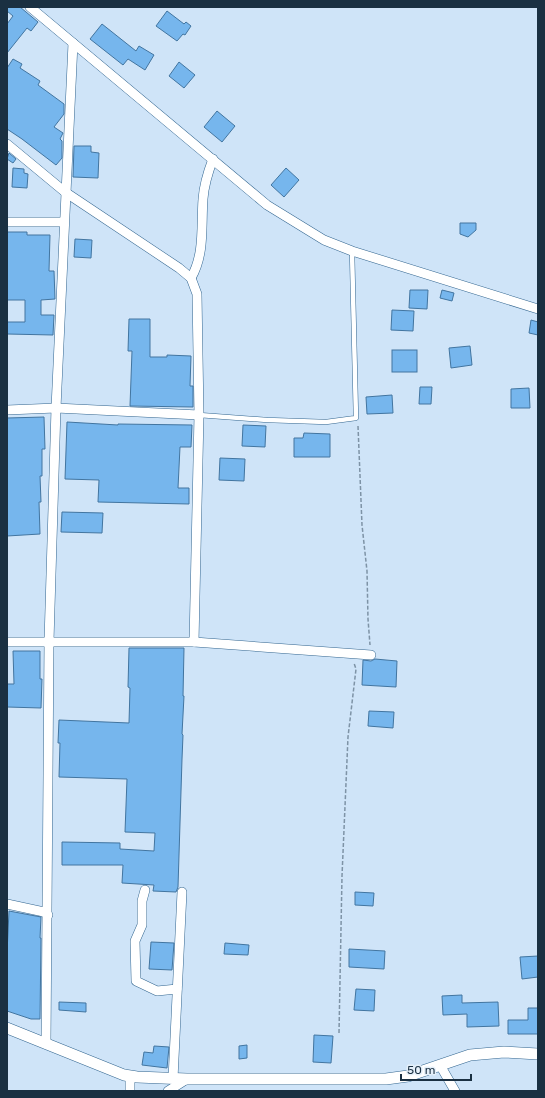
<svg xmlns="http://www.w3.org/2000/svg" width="545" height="1098" font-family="Rubik,sans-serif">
<rect width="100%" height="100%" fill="#cfe4f8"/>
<g fill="#76b6ed" stroke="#4275a0">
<path d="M7,7H20L38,22L31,31L27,28L7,53V24L13,16L7,11Z"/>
<path d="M167,11L184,24L186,22L191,26L185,35L183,34L177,41L156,26Z"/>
<path d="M102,24L136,51L139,46L154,55L145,70L128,59L123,65L90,39Z"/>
<path d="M13,59L22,64L20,68L40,81L38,85L64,104V114L54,127L63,133L60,139L62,141V158L56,165L22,139L7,129V68Z"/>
<path d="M179,62L195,75L184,88L169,76Z"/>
<path d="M217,111L235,126L222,142L204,127Z"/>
<path d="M74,146H91V152L99,153L98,178L73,177Z"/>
<path d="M9,153L16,159L13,163L7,159Z"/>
<path d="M13,168L24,169V173L28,174L27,188L12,187Z"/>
<path d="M286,168L299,180L284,197L271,185Z"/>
<path d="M460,223H476V230L468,237L460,234Z"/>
<path d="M7,232H27V235H50L49,271H54L55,299L41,300V315H54L53,335L7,334V322H25V300H7Z"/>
<path d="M75,239L92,240L91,258L74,257Z"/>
<path d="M410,290H428L427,309L409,308Z"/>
<path d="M442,290L454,293L452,301L440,298Z"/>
<path d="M392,310L414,311L413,331L391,330Z"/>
<path d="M129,319H150V357H167V355L191,356L190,386H193V407L130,406L132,351H128Z"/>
<path d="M531,320L538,322V335L529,333Z"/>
<path d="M470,346L472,365L451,368L449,348Z"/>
<rect x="392" y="350" width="25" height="22"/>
<path d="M420,387H432L431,404H419Z"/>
<path d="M529,388L530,408H511V389Z"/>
<path d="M392,395L393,413L367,414L366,397Z"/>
<path d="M44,417L45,449H42V476H40L41,502H39L40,534L7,536V418Z"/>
<path d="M67,422L118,425V424L192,425L191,447H180L178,488H189V504L98,502L99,480L65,479Z"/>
<path d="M243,425L266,426L265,447L242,446Z"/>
<path d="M304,433L330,434V457H294V438H303Z"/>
<path d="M220,458L245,459L244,481L219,480Z"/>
<path d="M62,512L103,513L102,533L61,532Z"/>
<path d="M129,648H184L183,696H184L182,734L183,735L182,759L178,887L176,892L153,891L154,885L122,883L123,865H62V842L120,843V849L154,851L155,833L125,832L127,779L59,777L60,743H58L59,720L129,723L130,688L128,687Z"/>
<path d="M13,651H40V679H42L41,708L7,707V684H14Z"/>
<path d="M375,659L397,661L396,687L362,685L363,660L371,661Z"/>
<path d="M369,711L394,712L393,728L368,726Z"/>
<path d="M355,892L374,893L373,906L355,905Z"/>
<path d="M9,911L41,917L40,938H41L40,1019H31L7,1011V953Z"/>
<path d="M151,942L174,943L172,970L149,969Z"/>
<path d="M225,943L249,945L248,955L224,954Z"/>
<path d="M349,949L385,951L384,969L349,967Z"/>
<path d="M538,956V977L522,979L520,957Z"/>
<path d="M356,989L375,990L374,1011L354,1010Z"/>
<path d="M462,995V1003L498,1002L499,1026L467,1027V1014L443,1015L442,996Z"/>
<path d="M59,1002L86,1003V1012L59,1010Z"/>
<path d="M528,1008H538V1034H508V1020H528Z"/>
<path d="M314,1035L333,1036L331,1063L313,1062Z"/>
<path d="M247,1045V1058L239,1059V1046Z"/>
<path d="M154,1046L169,1047L167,1068L142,1065L144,1052L153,1053Z"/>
</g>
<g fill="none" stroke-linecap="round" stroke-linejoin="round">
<g stroke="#336690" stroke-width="5.5">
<path id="service" d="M199,415L267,420L326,422L356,418L352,251"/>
</g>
<g stroke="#336690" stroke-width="10">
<g id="minor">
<path d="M30,7L267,205L324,240L352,251L538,309"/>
<path d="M7,144L65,192L179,268L191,278L197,294L199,415L194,642"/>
<path d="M7,222H64"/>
<path d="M191,278C205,254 201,226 203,199C204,185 208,172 213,159"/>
<path d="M7,410L56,408L199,415"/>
<path d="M7,642H194L371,655"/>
<path d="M145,890L142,901V925L135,941L136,981L157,991L177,989"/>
<path d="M7,904L44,912L48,915"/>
<path d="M46,1044L49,641L56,408L73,43"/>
<path d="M440,1065L455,1091"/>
<path d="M173,1079L182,892"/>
<path d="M130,1091V1077"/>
<path d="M168,1091L187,1079"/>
</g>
</g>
<g stroke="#336690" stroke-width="12">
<path id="tertiary" d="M7,1028L124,1075L137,1077L187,1079H386L408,1076L470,1055L504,1052L538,1054"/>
</g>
<g stroke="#7e93a6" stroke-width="1.5" stroke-dasharray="4 2" stroke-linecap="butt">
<path d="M358,426L362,525L367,571L368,619L370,645"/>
<path d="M339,1033L342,876L348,737L356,669L354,663"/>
</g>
<use href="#service" stroke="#fff" stroke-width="4.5"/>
<use href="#minor" stroke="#fff" stroke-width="9"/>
<use href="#tertiary" stroke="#fff" stroke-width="11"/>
</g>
<rect width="545" height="1098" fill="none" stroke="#1a3042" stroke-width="16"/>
<path d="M401 1074v6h70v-6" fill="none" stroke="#1a3042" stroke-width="2"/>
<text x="407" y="1074" font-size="12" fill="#1a3042" stroke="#e5f0fa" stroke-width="3" paint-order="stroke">50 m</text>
</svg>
